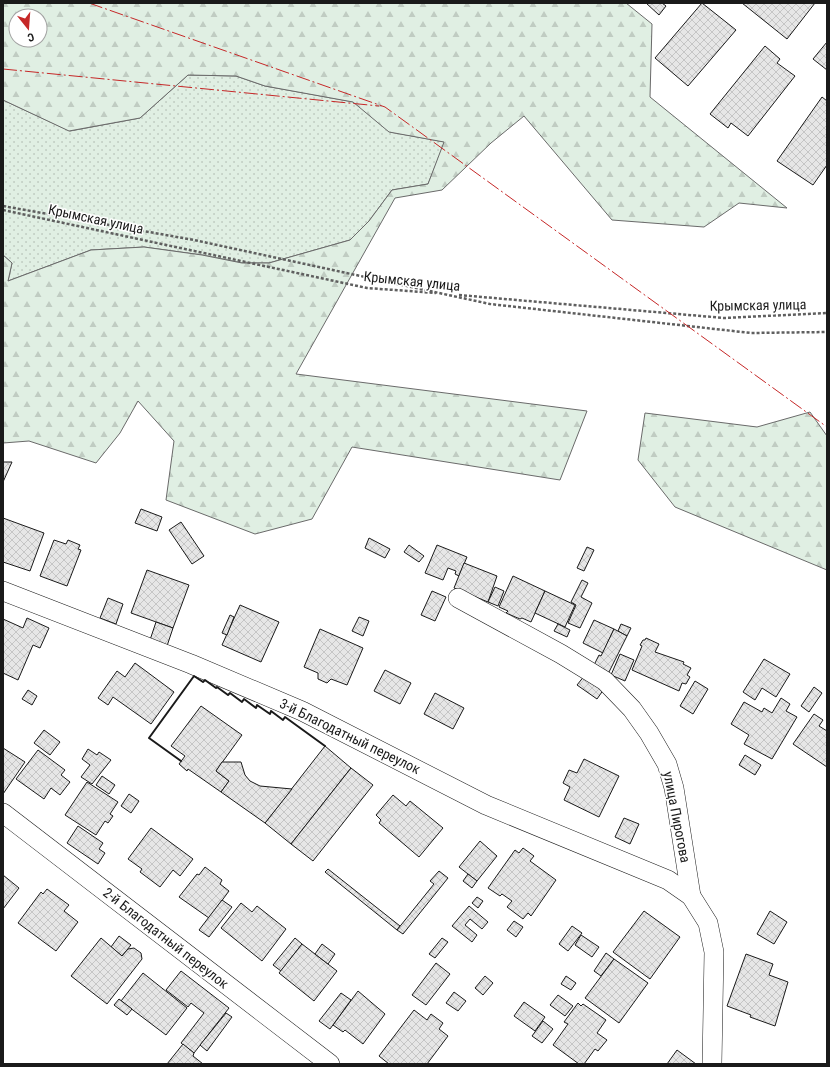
<svg xmlns="http://www.w3.org/2000/svg" width="830" height="1067" font-family="'Roboto Condensed',sans-serif">
<defs>
<pattern id="grass-dots" width="8" height="8" patternUnits="userSpaceOnUse"><rect width="8" height="8" fill="#e0efe3"/><path d="M2 2h.1M6 6h.1" fill="none" stroke="#c0ccc2" stroke-width="1.8" stroke-linecap="round"/></pattern>
<pattern id="forest-firs" width="22" height="20" patternUnits="userSpaceOnUse"><rect width="22" height="20" fill="#e0efe3"/><path d="M5 1l3.5 6h-7zM16 11l3.5 6h-7z" fill="#c0ccc2"/></pattern>
<pattern id="building-cross-hatch" width="8" height="8" patternUnits="userSpaceOnUse"><rect width="8" height="8" fill="#e6e6e6"/><path d="M0 0l8 8M0 8l8-8" fill="none" stroke="#c5c5c5"/></pattern>
</defs>
<rect width="100%" height="100%" fill="#fff"/>
<path fill="url(#grass-dots)" stroke="#6a6a6a" d="M188,75L236,76L265,86L354,102L390,132L445,142L428,184L392,190L369,221L350,240L269,263H242L202,255L144,247L91,250L8,281L12,263L3,255V100L70,131L140,118Z"/>
<g fill="url(#forest-firs)" stroke="#6a6a6a" fill-rule="evenodd">
<path d="M3,3H626L652,24L650,97L787,208L739,203L704,227L612,220L524,116L491,143L442,190L395,198L296,374L587,411L560,480L352,447L312,519L255,534L166,500L174,441L138,401L120,433L96,463L29,441L3,443V255L12,263L8,281L91,250L144,247L202,255L242,263H269L350,240L369,221L392,190L428,184L444,142L389,132L353,102L265,86L236,76L188,75L140,118L69,131L3,100ZM16,16H40V40H16Z"/>
<path d="M810,412L827,436V570L675,507L638,460L645,413L757,427Z"/>
</g>
<g fill="url(#building-cross-hatch)" stroke="#1a1a1a">
<path d="M646,3H662L666,6L659,15Z"/>
<path d="M702,3L736,30L688,86L655,58Z"/>
<path d="M742,3H815L787,39Z"/>
<path d="M827,42V70L813,59Z"/>
<path d="M765,46L780,59L777,63L795,76L748,136L731,123L728,128L710,114Z"/>
<path d="M822,97L827,101V165L813,185L777,161Z"/>
<path d="M3,462H12L3,482Z"/>
<path d="M141,509L162,517L157,531L135,523Z"/>
<path d="M3,518L44,533L30,571L3,562Z"/>
<path d="M181,522L204,556L192,564L169,530Z"/>
<path d="M369,538L390,549L385,558L365,548Z"/>
<path d="M54,540L66,544L68,540L80,545L78,549L81,550L67,586L40,576Z"/>
<path d="M409,545L424,556L419,562L404,552Z"/>
<path d="M437,545L467,557L459,576L455,574L456,571L448,568L443,580L425,573Z"/>
<path d="M587,547L594,550L584,571L577,568Z"/>
<path d="M464,563L497,576L488,602L454,588Z"/>
<path d="M147,570L189,585L173,628L131,613Z"/>
<path d="M513,576L545,591L531,622L522,618L520,619L506,613L508,611L499,607Z"/>
<path d="M582,580L588,583L581,597L592,603L580,628L568,623L576,605L571,602Z"/>
<path d="M495,587L504,591L498,606L488,602Z"/>
<path d="M432,591L446,597L435,621L421,615Z"/>
<path d="M545,591L575,605L565,627L535,613Z"/>
<path d="M108,598L123,604L116,624L100,618Z"/>
<path d="M240,605L279,622L261,662L222,645Z"/>
<path d="M230,615L234,617L227,635L222,633Z"/>
<path d="M359,617L369,621L363,636L352,631Z"/>
<path d="M27,618L49,628L40,648L33,645L18,680L3,673V619L23,628Z"/>
<path d="M594,620L614,629L603,653L583,643Z"/>
<path d="M156,622L173,628L167,646L150,640Z"/>
<path d="M558,624L570,630L567,637L554,631Z"/>
<path d="M621,624L631,628L627,636L618,631Z"/>
<path d="M320,629L363,648L347,685L331,679L327,683L318,679V673L304,667Z"/>
<path d="M614,629L627,636L608,674L593,667L599,655L601,656Z"/>
<path d="M646,638L659,644L655,652L684,662L683,664L691,668L687,675L690,677L686,684L682,683L679,691L632,670L642,646L640,645L643,640H645Z"/>
<path d="M620,654L634,660L625,681L611,675Z"/>
<path d="M764,659L790,674L776,697L762,688L755,700L743,692Z"/>
<path d="M135,663L174,692L151,724L113,697L108,705L98,698L117,671L125,677Z"/>
<path d="M385,670L411,683L400,704L374,691Z"/>
<path d="M585,675L604,689L597,699L577,685Z"/>
<path d="M695,681L708,689L693,714L680,706Z"/>
<path d="M814,687L822,693L809,712L801,706Z"/>
<path d="M28,690L37,696L32,705L22,699Z"/>
<path d="M435,693L464,708L453,729L424,714Z"/>
<path d="M781,698L790,704L786,711L797,717L772,759L744,744L749,735L731,724L744,702L762,712L764,708L772,713Z"/>
<path d="M201,706L242,735L216,771L229,781L221,792L188,769L187,771L179,764L185,756L171,746Z"/>
<path d="M814,714L823,720L819,726L827,731V767L793,744Z"/>
<path d="M44,730L60,742L50,755L34,743Z"/>
<path d="M325,746L351,768L291,844L265,823Z"/>
<path d="M3,748L25,762L3,794Z"/>
<path d="M88,749L97,755L99,752L111,760L92,784L81,777L90,765L82,759Z"/>
<path d="M38,750L65,770L61,775L70,782L60,795L51,788L44,799L16,779Z"/>
<path d="M745,755L761,765L755,775L739,765Z"/>
<path d="M584,759L619,776L599,817L564,800L570,787L563,783L569,770L577,773Z"/>
<path d="M222,762H241L245,775L250,781L260,786L292,789L265,823L221,792L229,781L216,771Z"/>
<path d="M351,768L373,785L313,861L291,844Z"/>
<path d="M102,776L115,785L109,794L96,785Z"/>
<path d="M87,782L118,802L110,814L113,816L108,823L105,821L96,835L65,815Z"/>
<path d="M129,794L139,801L131,813L121,806Z"/>
<path d="M393,795L406,806L410,801L443,828L419,857L379,823L381,820L376,815Z"/>
<path d="M624,818L639,824L630,844L615,837Z"/>
<path d="M78,826L103,843L99,849L105,853L98,864L67,843Z"/>
<path d="M151,828L193,859L180,876L173,870L160,887L140,872L142,869L128,859Z"/>
<path d="M480,841L497,856L477,881L459,867Z"/>
<path d="M523,848L534,856L530,861L556,880L531,916L528,913L523,919L507,907L512,901L502,894L500,896L488,888L515,850L519,853Z"/>
<path d="M205,867L222,880L220,884L229,891L209,918L179,897L197,874L199,875Z"/>
<path d="M328,869L400,926L397,930L325,872Z"/>
<path d="M439,871L448,878L403,934L397,930L434,884L430,881Z"/>
<path d="M468,874L477,881L472,888L463,881Z"/>
<path d="M3,875L19,888L3,909Z"/>
<path d="M47,889L69,905L64,911L78,922L56,951L18,923L41,892L43,894Z"/>
<path d="M477,897L483,901L478,908L472,903Z"/>
<path d="M222,900L232,907L209,937L199,930Z"/>
<path d="M241,903L252,912L257,906L286,929L262,961L221,928Z"/>
<path d="M469,906L488,922L482,929L470,919L465,925L477,935L472,942L452,926Z"/>
<path d="M644,911L680,937L650,979L613,952Z"/>
<path d="M770,911L787,922L774,944L757,934Z"/>
<path d="M514,921L523,927L516,937L507,930Z"/>
<path d="M572,926L582,933L568,951L559,944Z"/>
<path d="M581,935L599,947L592,957L575,945Z"/>
<path d="M119,936L131,945L122,956L111,947Z"/>
<path d="M101,938L122,956L128,949L134,948L141,953L142,959L107,1004L71,976Z"/>
<path d="M295,938L302,944L281,971L273,965Z"/>
<path d="M442,938L448,942L435,958L429,954Z"/>
<path d="M302,944L337,971L314,1001L279,973Z"/>
<path d="M322,944L335,954L328,964L315,954Z"/>
<path d="M606,953L614,959L601,976L594,971Z"/>
<path d="M746,954L773,964L769,975L788,982L775,1026L750,1017L751,1015L727,1006Z"/>
<path d="M614,959L648,983L619,1023L585,998Z"/>
<path d="M436,963L450,974L426,1005L412,995Z"/>
<path d="M181,971L229,1008L194,1053L181,1043L204,1013L191,1003L188,1007L166,990Z"/>
<path d="M143,973L187,1008L166,1035L121,1001Z"/>
<path d="M485,976L493,983L483,995L475,988Z"/>
<path d="M566,976L576,983L571,990L561,984Z"/>
<path d="M358,991L385,1014L363,1044L345,1030L343,1032L333,1025Z"/>
<path d="M454,992L466,1001L458,1011L446,1003Z"/>
<path d="M341,993L351,1000L330,1029L319,1021Z"/>
<path d="M558,995L573,1006L565,1016L550,1005Z"/>
<path d="M119,999L132,1009L127,1015L114,1005Z"/>
<path d="M524,1002L545,1017L535,1031L514,1016Z"/>
<path d="M578,1003L581,1006L583,1004L606,1020L597,1033L607,1040L598,1051L595,1049L584,1064H579L553,1045L568,1024L564,1022Z"/>
<path d="M414,1010L427,1020L431,1014L443,1023L439,1029L448,1036L427,1064H389L379,1056Z"/>
<path d="M226,1013L232,1017L207,1051L200,1045Z"/>
<path d="M543,1021L553,1029L542,1043L532,1036Z"/>
<path d="M183,1044L194,1053L193,1056L203,1064H167Z"/>
<path d="M677,1050L696,1064H667Z"/>
</g>
<g fill="none" stroke-linecap="round" stroke-linejoin="round">
<g stroke="#1a1a1a" stroke-width="20">
<g id="minor">
<path d="M3,591L191,664L302,711L486,805L668,880L691,896"/>
<path d="M458,598L561,654L605,681L632,709L649,733L667,764L674,788L691,896L708,923L714,952L712,1064"/>
<path d="M3,813L330,1064"/>
</g>
</g>
<g stroke="#5f5f5f" stroke-width="2.5" stroke-dasharray="3 2" stroke-linecap="butt">
<path d="M3,206L194,240L490,304L751,333L827,332"/>
<path d="M3,210L367,288L436,293"/>
<path d="M459,295L724,318L827,313"/>
</g>
<use href="#minor" stroke="#fff" stroke-width="19"/>
<path stroke="#1a1a1a" stroke-width="2" d="M181,761L149,738L194,676L203,682L205,680L216,688L217,687L228,695L230,693L242,702L244,699L256,708L257,705L270,714L271,711L283,720L285,717L325,746"/>
<g stroke="#c62828" stroke-width="1" stroke-dasharray="14 3 2 3" stroke-linecap="butt">
<path d="M89,3L385,107L827,427"/>
<path d="M3,69L379,106"/>
</g>
</g>
<g text-anchor="middle" stroke-width="3" stroke-linejoin="round" paint-order="stroke">
<g font-size="14" fill="#1a1a1a" stroke="#fff">
<text transform="translate(96 219) rotate(12)" y="5">Крымская улица</text>
<text transform="translate(412 281) rotate(6)" y="5">Крымская улица</text>
<text transform="translate(758 305) rotate(-1)" y="5">Крымская улица</text>
<text transform="translate(350 736) rotate(26)" y="5">3-й Благодатный переулок</text>
<text transform="translate(677 817) rotate(79)" y="5">улица Пирогова</text>
<text transform="translate(166 938) rotate(38)" y="5">2-й Благодатный переулок</text>
</g>
</g>
<rect width="830" height="1067" fill="none" stroke="#1a1a1a" stroke-width="8"/>
<g transform="translate(28 28) rotate(163)"><circle r="19" fill="#ffffff" stroke="#a3a3a3"/>
<path d="M0-3L7 15L0 10L-7 15Z" fill="#c62828"/>
<text y="-6" font-size="11" font-weight="bold" text-anchor="middle" fill="#1a1a1a">С</text>
</g>
</svg>
